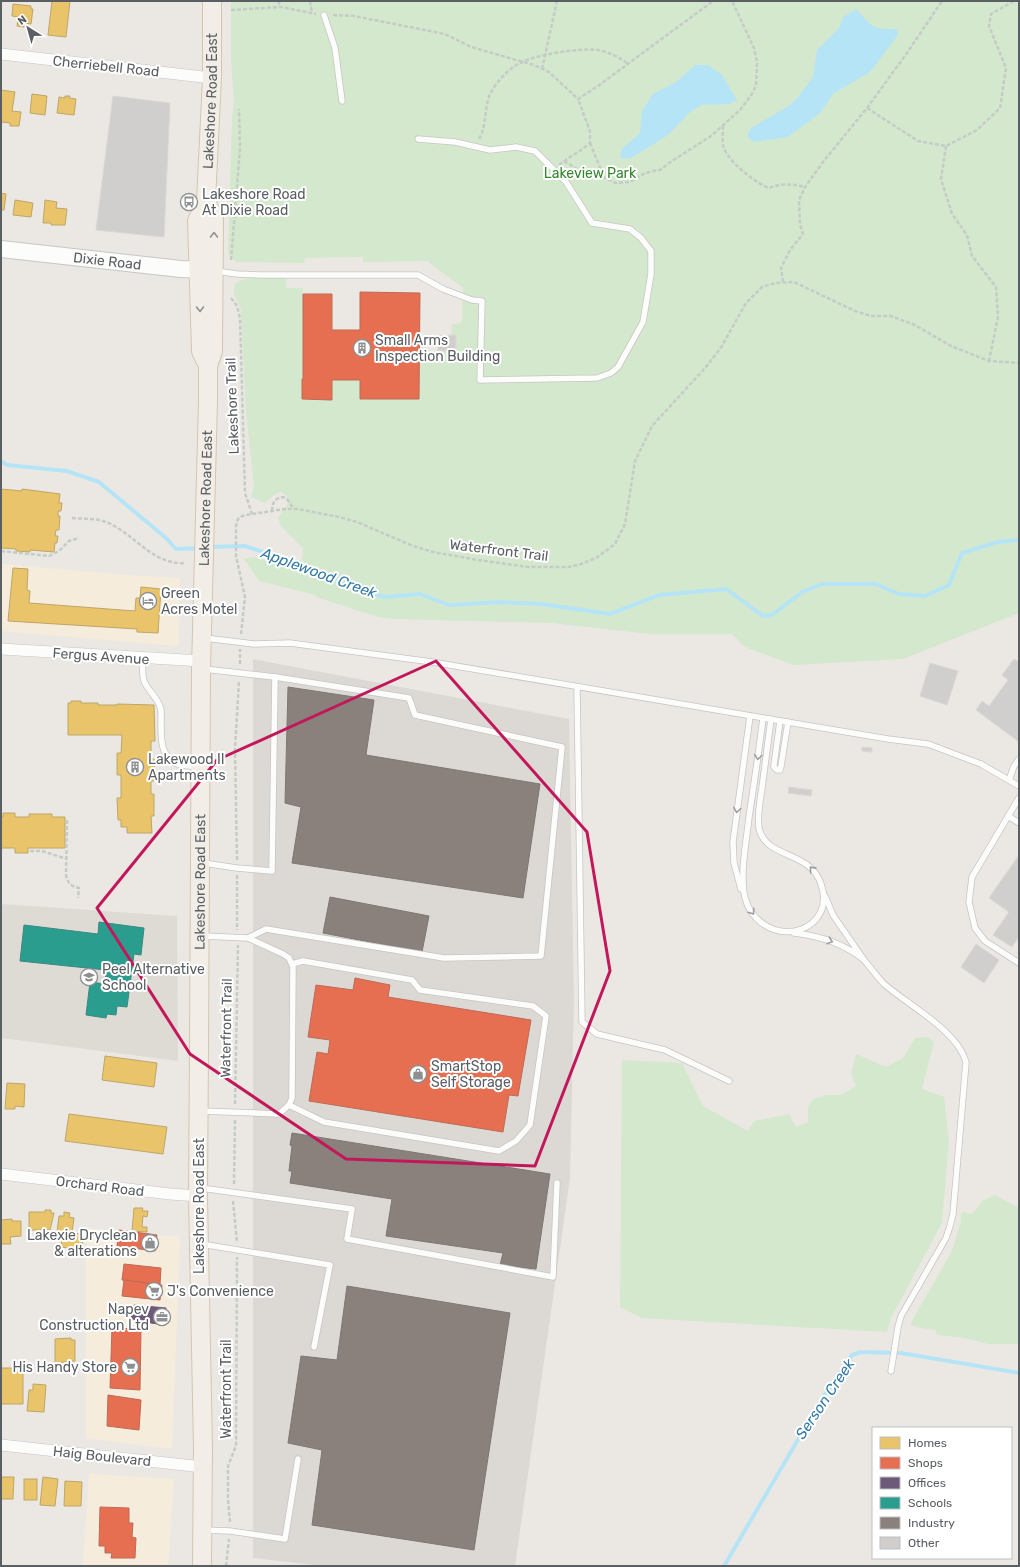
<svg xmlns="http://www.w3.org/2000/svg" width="1020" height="1567" font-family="Rubik,sans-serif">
<rect width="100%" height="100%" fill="#ebe8e4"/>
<g fill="#f6ecdc">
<path d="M2,564L124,575L180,578L178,646L1,631Z"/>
<path d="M86,1228L180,1237L172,1449L86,1438Z"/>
<path d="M89,1474L174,1479L168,1566H83Z"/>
</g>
<path fill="#dcd9d5" d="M253,659L569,719L574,1000L570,1178L515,1566H322L253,1558Z"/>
<path fill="#dedad4" d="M1,904L177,916L178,1061L1,1038Z"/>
<g fill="#d4e8cd">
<path d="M231,1H1019V613L903,659L793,665L745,647L732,634H649L552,623L394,619L378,617L316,597L315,595L259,581L244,559L254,557L301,570L303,548L281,526L278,518L290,500L282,492L275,494L265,503L251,497L254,485L246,414L241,311C239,304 233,297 234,288C236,273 276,278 287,278L286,288H303L302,399L331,400L332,380H360V399H419L420,351H456V336H451L452,325L462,322L463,288L427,261L363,262V257L305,258L304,263L236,262L228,254L232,119L234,101L231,62Z"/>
<path d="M927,1037L934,1042L922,1089L944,1097L949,1140L942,1223L891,1318L887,1332L641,1318L620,1307L622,1060L682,1063L703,1106L748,1131L754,1121L789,1114L796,1127L808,1122V1108L813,1099L827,1095H841L856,1086L851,1074L856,1054L886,1067L903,1058L915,1038Z"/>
<path d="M995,1195L1019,1208V1344H988L965,1338L937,1335L935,1330L916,1327L910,1324L952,1251L961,1221V1214L964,1211L969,1214L974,1212L982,1201Z"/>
</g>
<g fill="#b6e4f7">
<path d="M856,9C872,27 873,30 897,29L898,35L870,72L834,93L820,113L788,137L754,142L747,136L750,129L790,105L798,97L813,77L817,50L839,28L843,17Z"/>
<path d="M695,65H708L722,75L737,100L729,104L701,105L689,113L668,135L631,158L620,159L621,150L640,133L642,111L653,94L676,82Z"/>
</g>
<g fill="#e9c46a" stroke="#bea668">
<path d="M52,1H70L66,37L48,35Z"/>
<path d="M13,4L31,6V9H33L31,24L24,23V27L17,26L18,17L12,16Z"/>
<path d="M1,90L15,92L12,111L21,112L19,126H10V123L1,122Z"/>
<path d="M32,94L47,96L45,115L30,113Z"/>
<path d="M65,96H70L69,98L76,99L74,115L57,113L59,97L65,98Z"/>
<path d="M1,193L6,194L4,210H1Z"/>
<path d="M15,200L33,203L31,217L13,215Z"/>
<path d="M45,200L57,202L56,208L67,209L65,225H51V223H43Z"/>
<path d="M1,489L22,491V489L60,494L59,503H62L61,511H58V516H60L59,530H56L55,536H58L57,543H55L54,552L30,550V552L16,551V549L1,548Z"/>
<path d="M13,568L28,569L27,590L30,591L29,603L135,611L136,598H140L141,587L161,589L158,633L137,632V629L8,621Z"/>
<path d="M71,701H81V703H98V705H117V704L154,705L155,741H151V759H154V781H151V794H154V816H151L152,833H127V827H121V820H118L117,798H121V775H117V753H121L122,735H68V703H71Z"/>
<path d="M3,813H15V817H29V814H52V817H65V848H28V853H15V848H1V817H3Z"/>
<path d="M105,1056L157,1063L154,1087L102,1080Z"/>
<path d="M7,1083L25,1084L24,1107L15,1106V1109H5Z"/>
<path d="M69,1114L167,1127L163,1154L65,1141Z"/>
<path d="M134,1208H143L142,1211H148L147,1217L143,1216L142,1227H147V1232L132,1231Z"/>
<path d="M45,1210H51V1213H54L50,1230H29V1212H45Z"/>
<path d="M64,1212L70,1213L69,1217L74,1218L72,1233L83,1234L82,1250L61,1247L62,1234L57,1233L59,1216H64Z"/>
<path d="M12,1219V1221H21V1236L10,1237L11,1244H1V1220Z"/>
<path d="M71,1338V1340H75V1361L55,1363V1339Z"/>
<path d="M1,1368H12V1372H23V1404H1Z"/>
<path d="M33,1384L46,1385L44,1412L27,1411L29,1390H33Z"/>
<path d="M1,1477H14L13,1499H1Z"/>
<path d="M43,1477L58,1479L55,1506L40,1505Z"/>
<rect x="24" y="1479" width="13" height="21"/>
<path d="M65,1481L82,1482L81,1506H64Z"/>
</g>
<g fill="#e76f51" stroke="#bd6a56">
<path d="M360,292L420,293L419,399H360V380H332V400L302,399V379H303V294H332V330H360Z"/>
<path d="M355,978L390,985L388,997L531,1020L518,1096L509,1095L503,1132L309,1101L317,1052L328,1054L330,1040L308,1037L316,985L353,990Z"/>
<path d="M119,1230L157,1235L155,1251L117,1246Z"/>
<path d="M124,1264L161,1268L160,1285L122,1280Z"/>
<path d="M124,1280L162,1285L160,1300L122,1296Z"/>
<path d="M112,1327L141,1330L140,1390L110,1388Z"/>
<path d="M108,1395L141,1400L139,1430L107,1426Z"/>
<path d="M100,1507L129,1508V1523H133L132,1537L136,1538L135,1558H111L112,1553H105V1546H99Z"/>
</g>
<path fill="#6d597a" stroke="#675b73" d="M134,1305L166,1308L165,1325L144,1322L143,1320L131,1319Z"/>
<path fill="#2a9d8f" stroke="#388a82" d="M99,922L144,928L141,955L134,954L127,1007L117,1006L116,1015L107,1014L106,1018L86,1015L90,982L105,984L106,970L20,961L24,925L98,934Z"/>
<g fill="#8a817c" stroke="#7c7774">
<path d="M288,687L374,700L366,755L540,784L523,898L292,863L301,807L285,803Z"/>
<path d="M330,897L429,916L422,952L323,933Z"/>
<path d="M292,1133L550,1174L536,1269L500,1265L503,1253L386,1236L392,1199L290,1183L292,1171H289L292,1146L290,1145Z"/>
<path d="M347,1286L510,1313L474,1550L312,1525L322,1450L288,1443L301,1356L337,1360Z"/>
</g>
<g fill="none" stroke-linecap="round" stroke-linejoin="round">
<g stroke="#b6e4f7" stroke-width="4">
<path d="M1,461L7,465L67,471L99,482L166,538L176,549L201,548"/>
<path d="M209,547L245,546L296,563L357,589L385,597L420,594L449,605L499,602L541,604L610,614L659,595L726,589L763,616L772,615L802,592L822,584H876L899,594L925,596L949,585L962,553L998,542L1019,540"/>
<path d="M724,1566L823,1397L852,1355L861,1352L901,1353L1019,1373"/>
</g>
</g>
<g fill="#d1cfcd" stroke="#dad7d4">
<path d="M113,96L170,103L164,237L96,230Z"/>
<path d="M456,335V351H438V336Z"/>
<path d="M1014,659L1019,662V742L976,710L982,701L989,706L1008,680L1002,675Z"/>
<path d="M930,663L958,671L947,705L920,696Z"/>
<path d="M862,747L872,748V752L862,751Z"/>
<path d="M789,787L812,790L811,796L788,793Z"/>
<path d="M1019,855V937L1012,947L993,935L1009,912L989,898Z"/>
<path d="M976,944L999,960L984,983L961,967Z"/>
</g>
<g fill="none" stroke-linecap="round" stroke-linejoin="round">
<g stroke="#c6c5c5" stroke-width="7">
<g id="lane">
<path d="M324,15L335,48L342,101"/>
<path d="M215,271L237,274L260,275H418L443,289L472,300L482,301L480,380L597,378L611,373L618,367L643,322L651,274V251L641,238L630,229L592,223L566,182L535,151L516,147L490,150L455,142L418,139"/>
<path d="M205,638L254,644L290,643L432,662L888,739L928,744L981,764L1019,786"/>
<path d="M143,658C143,666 141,676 145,683C150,693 159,699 161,710C162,729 156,758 180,765C186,766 193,766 199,767"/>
<path d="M577,687L582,1022L597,1034L665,1050L729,1081"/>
<path d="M763,718C759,751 754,784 749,817C747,838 742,860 743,881C743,891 745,901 750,910C776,951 837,929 821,884C810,850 765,859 759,828C757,815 760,801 762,788C765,765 768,742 771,719"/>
<path d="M780,721L774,765V767L777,770H780L781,766L788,722"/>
<path d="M1009,780L1014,766L1019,759"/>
<path d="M1019,798L972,877L969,902L975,928L985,941L1019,963"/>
<path d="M1008,816L1019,823"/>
<path d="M203,863L237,868L272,871L275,677L204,669"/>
<path d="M741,889L734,863L733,842L750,716"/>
<path d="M794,933C820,936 844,943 864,960L833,915L825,896"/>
<path d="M248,938L266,929L444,958L541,956L562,747L415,715L409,698L275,677"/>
<path d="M864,960C871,968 877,977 884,984C908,1005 958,1031 966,1062L953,1214L950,1226L946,1238L901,1316L898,1327L891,1371"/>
<path d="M289,1105L324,1122L499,1151L516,1141L530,1125L546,1016L533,1006L420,990L412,980L303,961L292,964"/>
<path d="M201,1111L279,1114L289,1105L292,1098L293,967L289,958L283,954L248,938L202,936"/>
<path d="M201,1188L352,1209L347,1239L553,1277L557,1183"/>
<path d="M201,1244L330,1265L314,1347"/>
<path d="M204,1530L230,1531L285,1539L298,1459"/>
</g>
</g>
<g stroke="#c6c5c5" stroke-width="12">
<g id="street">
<path d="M1,54L212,78"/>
<path d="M1,649L202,661"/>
<path d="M1,1174L170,1194L198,1196"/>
<path d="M1,1445L203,1467"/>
</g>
</g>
<g stroke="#c7c7c7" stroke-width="18">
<g id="secondary">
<path id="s1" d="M1,249L181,269L210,270"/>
</g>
</g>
<g stroke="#d4c5b0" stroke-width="20">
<g id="primary">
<path id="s2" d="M205,360L201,351L197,221L206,201L212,78V1"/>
<path id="s3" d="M202,1566L203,1448L198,1196L199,1047L201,669L208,400V366L213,351L214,219L206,201"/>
</g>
</g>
<g stroke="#c5ccc7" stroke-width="2.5" stroke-dasharray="4 2" stroke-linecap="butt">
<path d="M278,1L281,7"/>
<path d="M310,1L312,13"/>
<path d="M231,10L281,7L316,14"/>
<path d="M333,15L354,16L445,34L471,47L534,65L549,72L578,99L598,86L713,1"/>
<path d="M542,69L557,1"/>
<path d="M867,108L918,141L946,146L977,130L1000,108L1006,68L989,26L991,14L1014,1"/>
<path d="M723,126C723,132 722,139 723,145C726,160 755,183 769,188C782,183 792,184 805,187"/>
<path d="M479,139C487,125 484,109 490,94C497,81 509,68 522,62C539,54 579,48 598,50C609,52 619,57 628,64"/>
<path d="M590,143L604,177"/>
<path d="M946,146L941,179L952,214L967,235L972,256L996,287L998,317L989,361"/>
<path d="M564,161L577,169L592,172L616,183L630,182L641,175L652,171L660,170L669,163L711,136L740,110L752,94L756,86L757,62L754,48L732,1"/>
<path d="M559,165C569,157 581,151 590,143V131L578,99"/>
<path d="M231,260L240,149L239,109"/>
<path d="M783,282L781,268L790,250L803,234L800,225L799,200L805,187L823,162L867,108L907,53L942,1"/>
<path d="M231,298L237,306L240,318L245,493L252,514"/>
<path d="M272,511C272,503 275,498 283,497L287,499L294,509"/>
<path d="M72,518C82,519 96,518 106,522C134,533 153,566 186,563"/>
<path d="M1,551L49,556L59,551L69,541L79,538"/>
<path d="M241,634L245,597L236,556V526L238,519L242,516L252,514L285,509H298L339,517L357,522L413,546L433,552L478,560L528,567H569L581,564L596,558L615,544L625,524L635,461L652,426L706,367L722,346L746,303L762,287L775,283L794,282L855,311L871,316H891L915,325L951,346L989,361L1019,363"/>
<path d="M240,664V649"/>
<path d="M67,820L66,875C68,884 71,886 79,888L78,898"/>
<path d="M30,851H42L67,859"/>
<path d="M237,860L235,749L239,681"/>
<path d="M237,875V930"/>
<path d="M235,1104L238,945"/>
<path d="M234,1184L235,1119"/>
<path d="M233,1201L237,1242"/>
<path d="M230,1522L228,1500V1466L236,1446L237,1257"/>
<path d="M226,1566L229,1539"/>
</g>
<use href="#lane" stroke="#fcfcfb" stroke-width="5.5"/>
<use href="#street" stroke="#fcfcfb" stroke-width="11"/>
<use href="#secondary" stroke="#fcfcfb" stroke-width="16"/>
<use href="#primary" stroke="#f2eee7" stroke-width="18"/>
</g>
<defs><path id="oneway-chevron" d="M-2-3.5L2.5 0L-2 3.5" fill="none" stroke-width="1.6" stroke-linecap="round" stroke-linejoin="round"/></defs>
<g stroke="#8f9191">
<use href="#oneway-chevron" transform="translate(214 235) rotate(-89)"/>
<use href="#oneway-chevron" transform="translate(200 309) rotate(89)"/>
</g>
<g stroke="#9b9ea0">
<use href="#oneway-chevron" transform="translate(758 757) rotate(98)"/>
<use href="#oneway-chevron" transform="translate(737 810) rotate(98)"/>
<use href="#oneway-chevron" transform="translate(812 869) rotate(-132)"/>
<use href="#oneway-chevron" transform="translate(752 912) rotate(56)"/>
<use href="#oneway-chevron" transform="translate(830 941) rotate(19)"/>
</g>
<path fill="none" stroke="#c2185b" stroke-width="3" stroke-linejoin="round" d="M436,661L587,832L610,971L535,1166L346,1159L190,1054L97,908L217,760Z"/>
<defs>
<g id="bus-ring" transform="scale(0.9)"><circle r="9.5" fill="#fff" stroke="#8d8f90" stroke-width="1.5"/><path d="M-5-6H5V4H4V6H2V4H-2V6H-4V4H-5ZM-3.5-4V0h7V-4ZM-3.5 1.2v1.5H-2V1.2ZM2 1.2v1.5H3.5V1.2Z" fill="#8d8f90"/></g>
<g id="building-ring" transform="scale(0.9)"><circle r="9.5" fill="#fff" stroke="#8d8f90" stroke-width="1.5"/><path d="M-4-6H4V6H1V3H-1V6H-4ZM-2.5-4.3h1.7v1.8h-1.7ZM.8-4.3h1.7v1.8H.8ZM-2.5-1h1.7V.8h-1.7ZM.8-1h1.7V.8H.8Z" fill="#8d8f90"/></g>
<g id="hotel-ring" transform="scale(0.9)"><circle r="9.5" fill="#fff" stroke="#8d8f90" stroke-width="1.5"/><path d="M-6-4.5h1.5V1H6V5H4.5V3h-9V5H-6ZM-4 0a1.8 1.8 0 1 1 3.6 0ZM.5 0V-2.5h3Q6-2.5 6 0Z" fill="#8d8f90"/></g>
<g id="school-ring" transform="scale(0.9)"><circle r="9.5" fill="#fff" stroke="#8d8f90" stroke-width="1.5"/><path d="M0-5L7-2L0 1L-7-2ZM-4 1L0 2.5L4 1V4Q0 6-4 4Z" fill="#8d8f90"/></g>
<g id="shop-ring" transform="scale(0.9)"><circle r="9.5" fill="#fff" stroke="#8d8f90" stroke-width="1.5"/><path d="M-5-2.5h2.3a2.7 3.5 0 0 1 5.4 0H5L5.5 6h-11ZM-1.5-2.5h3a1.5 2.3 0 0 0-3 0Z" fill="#8d8f90"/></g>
<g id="supermarket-ring" transform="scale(0.9)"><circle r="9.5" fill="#fff" stroke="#8d8f90" stroke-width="1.5"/><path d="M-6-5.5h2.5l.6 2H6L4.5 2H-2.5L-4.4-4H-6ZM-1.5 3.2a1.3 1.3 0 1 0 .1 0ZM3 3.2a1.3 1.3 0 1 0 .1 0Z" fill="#8d8f90"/></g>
<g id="office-ring" transform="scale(0.9)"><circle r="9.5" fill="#fff" stroke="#8d8f90" stroke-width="1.5"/><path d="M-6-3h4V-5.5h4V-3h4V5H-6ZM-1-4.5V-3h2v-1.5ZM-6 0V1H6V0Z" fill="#8d8f90"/></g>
</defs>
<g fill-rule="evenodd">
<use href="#bus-ring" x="189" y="202"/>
<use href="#building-ring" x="362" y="348"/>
<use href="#hotel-ring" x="148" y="601"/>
<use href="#building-ring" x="135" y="767"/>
<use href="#school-ring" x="89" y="977"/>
<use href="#shop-ring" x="418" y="1074"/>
<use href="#shop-ring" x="150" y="1243"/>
<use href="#supermarket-ring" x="154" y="1291"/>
<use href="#office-ring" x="162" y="1317"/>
<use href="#supermarket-ring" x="130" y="1367"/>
</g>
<g text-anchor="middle" stroke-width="4" stroke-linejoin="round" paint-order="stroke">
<g font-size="14" fill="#5a5f63" stroke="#fff">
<text transform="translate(106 66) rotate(6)" y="5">Cherriebell Road</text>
<text dy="5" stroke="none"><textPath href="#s2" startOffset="262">Lakeshore Road East</textPath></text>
<text dy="5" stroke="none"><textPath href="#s1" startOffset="107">Dixie Road</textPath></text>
<text transform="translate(232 406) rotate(-92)" y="5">Lakeshore Trail</text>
<text dy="5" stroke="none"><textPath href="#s3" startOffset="1068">Lakeshore Road East</textPath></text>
<text transform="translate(499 550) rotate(7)" y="5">Waterfront Trail</text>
<text transform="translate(101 656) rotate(4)" y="5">Fergus Avenue</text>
<text dy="5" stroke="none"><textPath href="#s3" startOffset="684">Lakeshore Road East</textPath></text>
<text transform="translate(226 1028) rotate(-89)" y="5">Waterfront Trail</text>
<text transform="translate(100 1186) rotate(7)" y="5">Orchard Road</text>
<text transform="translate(199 1206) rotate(-90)" y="5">Lakeshore Road East</text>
<text transform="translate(226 1389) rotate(-90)" y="5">Waterfront Trail</text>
<text transform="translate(102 1456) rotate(6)" y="5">Haig Boulevard</text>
</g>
<g font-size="14" fill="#36862e" stroke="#fff">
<text x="590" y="178">Lakeview Park</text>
</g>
<g font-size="14" fill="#5a5f63" stroke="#fff" text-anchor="start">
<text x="202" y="199">Lakeshore Road<tspan x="202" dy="16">At Dixie Road</tspan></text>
<text x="375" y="345">Small Arms<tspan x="375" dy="16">Inspection Building</tspan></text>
<text x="161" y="598">Green<tspan x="161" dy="16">Acres Motel</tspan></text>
<text x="148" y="764">Lakewood II<tspan x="148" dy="16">Apartments</tspan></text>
<text x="102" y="974">Peel Alternative<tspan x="102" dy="16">School</tspan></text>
<text x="431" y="1071">SmartStop<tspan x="431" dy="16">Self Storage</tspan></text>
<text x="137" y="1240" text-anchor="end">Lakexie Dryclean<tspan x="137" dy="16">&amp; alterations</tspan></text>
<text x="167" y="1296">J's Convenience</text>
<text x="149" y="1314" text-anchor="end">Napev<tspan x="149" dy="16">Construction Ltd</tspan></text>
<text x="117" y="1372" text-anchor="end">His Handy Store</text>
</g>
<g font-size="15" font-style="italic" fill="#337aa6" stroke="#fff">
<text transform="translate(319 573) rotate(20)" y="5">Applewood Creek</text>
<text transform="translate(825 1399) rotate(-56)" y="5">Serson Creek</text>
</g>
</g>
<rect width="1020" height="1567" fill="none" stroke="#5a5f63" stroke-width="4"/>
<rect x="872" y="1427" width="140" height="132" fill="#ffffff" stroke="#bdbfc1"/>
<rect x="880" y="1437" width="20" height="12" fill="#e9c46a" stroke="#bdbfc1"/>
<text x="908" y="1447" font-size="12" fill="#5a5f63">Homes</text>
<rect x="880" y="1457" width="20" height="12" fill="#e76f51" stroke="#bdbfc1"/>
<text x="908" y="1467" font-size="12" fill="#5a5f63">Shops</text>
<rect x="880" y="1477" width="20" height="12" fill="#6d597a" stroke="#bdbfc1"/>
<text x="908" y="1487" font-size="12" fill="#5a5f63">Offices</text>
<rect x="880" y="1497" width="20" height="12" fill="#2a9d8f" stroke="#bdbfc1"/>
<text x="908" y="1507" font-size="12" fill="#5a5f63">Schools</text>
<rect x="880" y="1517" width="20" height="12" fill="#8a817c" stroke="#bdbfc1"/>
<text x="908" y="1527" font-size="12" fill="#5a5f63">Industry</text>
<rect x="880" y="1537" width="20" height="12" fill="#d1cfcd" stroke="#bdbfc1"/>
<text x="908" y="1547" font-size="12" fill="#5a5f63">Other</text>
<g transform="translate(28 28) rotate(323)" stroke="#ffffff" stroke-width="3" paint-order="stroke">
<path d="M0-3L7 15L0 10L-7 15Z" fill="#5a5f63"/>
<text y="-6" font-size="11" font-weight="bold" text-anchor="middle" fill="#5a5f63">N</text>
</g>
</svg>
